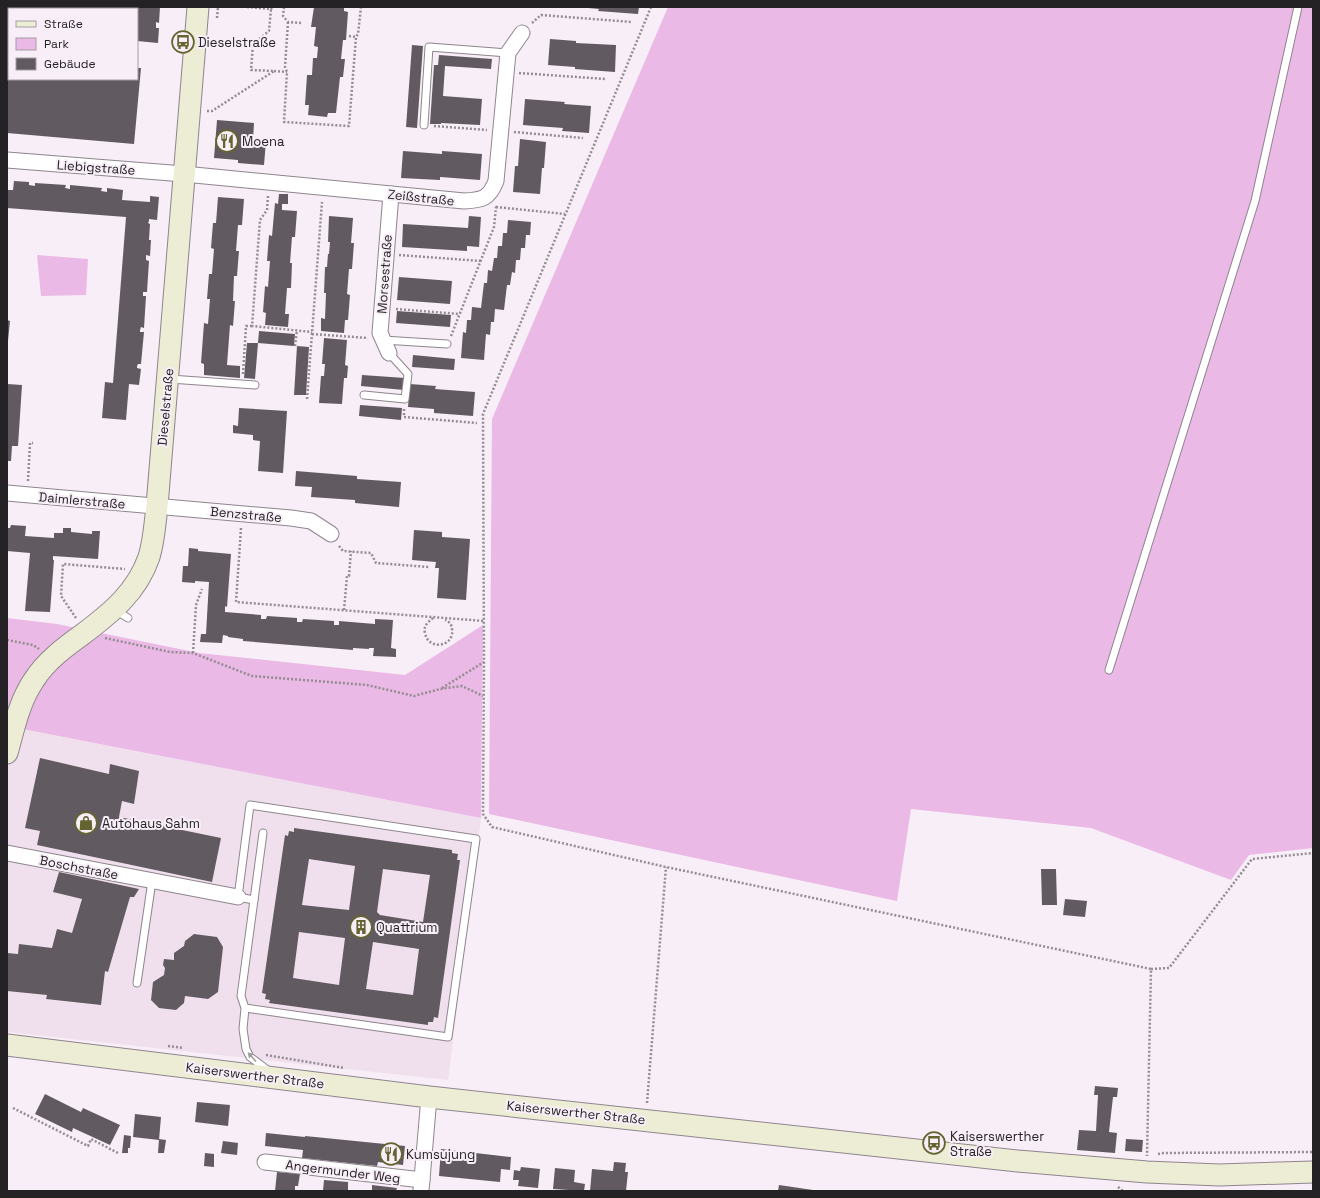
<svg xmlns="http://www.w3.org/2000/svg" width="1320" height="1198" font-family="'Space Grotesk',sans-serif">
<rect width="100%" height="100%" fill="#f8eef7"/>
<path fill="#f0e0ee" d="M7,726L481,818L448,1080L7,1032Z"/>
<g fill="#eab9e5">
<path d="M668,7H1313V848L1249,855L1231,880L1091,828L911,809L897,901L489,814L492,419Z"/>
<path d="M37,255L88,259L86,295L41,296Z"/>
<path d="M7,618L57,624L199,653L405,675L483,625L481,818L7,726Z"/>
</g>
<g fill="#625a61" fill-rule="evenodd">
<path d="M133,7H160L159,23L156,22V28H159L158,43L137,41V9H133Z"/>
<path d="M314,7H344V11L348,12L346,40H343L341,59H345L343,77H340L336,113H328L327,117L308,115L309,105H305L307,75H312L313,58H317L318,47L314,46L316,27H311Z"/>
<path d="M588,7H639L638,14L598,11L599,9L588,8Z"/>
<path d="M550,39L576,41V43L616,45L615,72L575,69V67L548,65Z"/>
<path d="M412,45L423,46L417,128L406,127Z"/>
<path d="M439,55L492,59L491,69L445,66L443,96L482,99L480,125L441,123V124H430L434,65H438Z"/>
<path d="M8,56H9V79H137V68H141L134,144L7,133Z"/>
<path d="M525,99L565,102L564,104L591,106L589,133L562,131L563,128L523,125Z"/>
<path d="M217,120L254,123L253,140L266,141L264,165L238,163V160L214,158Z"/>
<path d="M520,139L546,142L544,168H542L540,194L513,192L515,166H518Z"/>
<path d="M403,151L442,154V151L482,154L480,180L440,177V180L401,178Z"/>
<path d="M14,181L29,182V185L35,186V183L66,185L65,188L70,189V185L102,188L101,191L107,192V188L123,190L122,200L150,202V196L159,197L157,220L149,219V221L148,223L150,224L149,240H151L150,256L146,255V260L149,261L147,292H143V296H146L144,328L141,327L140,330V332H144L141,364H138L137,366V368L141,369L139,385L129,384L126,420L102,418L105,382L113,383L126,217L7,208V190H13Z"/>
<path d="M279,194H288V204H282V210L297,211L295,237H292L290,263H292L291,288H287L285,314H289L288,327L265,325L266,313L263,312L265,286L268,287L270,261H267L269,235L272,236L275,203L278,204Z"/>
<path d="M218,197L244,199L242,225H238L236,251H239L238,263L237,276H234L233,301H235L233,326L230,325L227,365L240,366V378L204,375V364L201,363L204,323L208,324L209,312L210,299H207L209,274H212L214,249L211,248L213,223H216Z"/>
<path d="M329,216L353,218L351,243H354L352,269H349L347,294L350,295L348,320H345L344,333L321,331V318L325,319L326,293H324L325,267H327L328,254H329L330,242H328Z"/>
<path d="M469,216L481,217L479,247L467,246V251L402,247L403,224L468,228Z"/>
<path d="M508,220L531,222L530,235H526L525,248H521L520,260H516L515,273L512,272L510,285H507L504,310L495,309L494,322H491L490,335L486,334L484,360L461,358L463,332L466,333L467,320H471L472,307L481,308L484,283H487L488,270L492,271L494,258H497L498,246H502L503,233H507Z"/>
<path d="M399,277L452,281L450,304L397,300Z"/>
<path d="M397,311L451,315L450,327L396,323Z"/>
<path d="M7,320L10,321L8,341H7Z"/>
<path d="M259,331L295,334L294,346L258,343Z"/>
<path d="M324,338L347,340L345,365L348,366L347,378H344L342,404L319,403L321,376H324L325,364H322Z"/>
<path d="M247,343H258L255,379L244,378Z"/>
<path d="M297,346L309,347L306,395H294Z"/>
<path d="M413,355L455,359L454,370L412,367Z"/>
<path d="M362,375L405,378L404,390L361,386Z"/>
<path d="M7,384L22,385L18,446H12L11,461H7Z"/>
<path d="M410,384L436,386L435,389L475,392L473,416L434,413V409L408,407Z"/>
<path d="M360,405L402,408L401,420L359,416Z"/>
<path d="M239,408L287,411L283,473L258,471L260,441L253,440V435L233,433V425L238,426Z"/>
<path d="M296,471L357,476V479L401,482L399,507L355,503V500L311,497L312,487L295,486Z"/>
<path d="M11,525L26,526L25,536L54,538V533H63V528H71V532L92,534V531H100L98,559L53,556V560H54L50,612L25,611L30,553L7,551V528H10Z"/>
<path d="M414,530L442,532V537L470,539L466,600L437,598L439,568H435L436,562L412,560Z"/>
<path d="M189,548L198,549V551L231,554L227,607L225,606V612L261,615V619H266L267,616L297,618V622H302L303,619L334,621V625H339V621L375,624V619L393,620L391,648L396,649V657L373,656L374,648H369V649L353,648V650L243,641V639L228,637V636L223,635L222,643L200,642L201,634H206L209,582L195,581V583L182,582L183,566H188Z"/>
<path d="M40,758L109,774L110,764L139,771L134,804L122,801L119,817L221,838L212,882L37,845L40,831L25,828Z"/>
<path d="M294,828L452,850V853L458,854L457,860H460L438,1018L434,1017L433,1022H428V1025L269,1003L270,1000L265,999L266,994L262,993L285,835L288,836L289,831L294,832ZM309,859L355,866L349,910L302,905ZM383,869L430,875L423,922L380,915L377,912ZM299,932L345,938L339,985L293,978ZM373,942L419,949L413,995L366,989Z"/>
<path d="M1041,869H1056L1057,905H1042Z"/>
<path d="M59,872L139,889L134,897H130L108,972L105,971L101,1005L46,999L47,995L7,991V953L18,954L19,944L52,948L57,929L72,933L82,899L53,892Z"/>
<path d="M1065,899L1087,901L1085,917L1063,915Z"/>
<path d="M194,934L217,937L223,947L218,992L208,999L185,996L184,1003L176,1010L159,1008L151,1000L153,982L164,975L165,968L163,965L164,959L174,960V953L184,946L185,941Z"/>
<path d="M1095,1086L1118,1088L1117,1097H1113L1109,1132L1117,1133L1115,1153L1077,1150L1079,1130L1096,1131L1098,1095H1094Z"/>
<path d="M45,1094L81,1112L83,1108L120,1125L110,1145L73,1128L72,1132L35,1114Z"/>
<path d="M197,1102L230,1105L228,1126L195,1122Z"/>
<path d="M135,1114L161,1117L159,1140L133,1137Z"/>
<path d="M266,1133L305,1137V1136L405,1146L403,1165L378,1162L377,1166L302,1158L303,1150L265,1146Z"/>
<path d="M124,1135L131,1136L130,1148H128V1153H122Z"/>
<path d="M159,1139L166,1140L164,1153H158Z"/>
<path d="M1126,1139L1143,1140L1142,1152L1125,1151Z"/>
<path d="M223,1141L238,1143L237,1155L221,1153Z"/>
<path d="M441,1149L511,1157L510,1170L501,1169L500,1182L439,1176Z"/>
<path d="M205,1153L214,1154V1167L204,1166Z"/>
<path d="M614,1162L626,1163L625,1172H628L626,1191H590L592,1169L613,1171Z"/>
<path d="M521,1167L540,1169L538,1188L518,1186L519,1180H513L514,1170L520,1171Z"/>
<path d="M555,1168L575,1170L574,1182L585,1184L584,1191L553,1189Z"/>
<path d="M277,1172L300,1174L298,1186H295V1191H275Z"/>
<path d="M324,1180L348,1182V1191H323Z"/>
<path d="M372,1185L397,1188L396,1191H372Z"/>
<path d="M779,1185L813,1190V1191H778Z"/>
</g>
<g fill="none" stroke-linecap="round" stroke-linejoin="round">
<g stroke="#8e858d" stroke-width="9">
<g id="lane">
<path d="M424,125L429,47L508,53"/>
<path d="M383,340L447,344"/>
<path d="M170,379L255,385"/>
<path d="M364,395L405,399L408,374L389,353"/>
<path d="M115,610L128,618"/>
<path d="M1109,670L1255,201L1298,7"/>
<path d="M254,900L263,833"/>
<path d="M137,983L152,881"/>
<path d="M245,1008L448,1037L476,839L250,805L238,897L254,900L241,996L245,1008L243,1029L246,1049L250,1057L269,1071"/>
</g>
</g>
<g stroke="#8e858d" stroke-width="17">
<g id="street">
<path d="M7,160L184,174L464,201C482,200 489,199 496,181L508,53L522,33"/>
<path d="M389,353L380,333L391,194"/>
<path d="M7,493L291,518L311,521L331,534"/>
<path d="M7,853L238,897"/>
<path d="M265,1162L422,1180"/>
<path d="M421,1191L429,1097"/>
</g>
</g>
<g stroke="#8e858d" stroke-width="23">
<g id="secondary">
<path d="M7,753C14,728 19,702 34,680C46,661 65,647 83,634C111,613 137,592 149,557C154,541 155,523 157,506L198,7"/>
<path d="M7,1045L429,1097L1018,1161L1147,1172L1219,1175L1313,1172"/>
</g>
</g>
<g stroke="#938c92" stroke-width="2.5" stroke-dasharray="2 2" stroke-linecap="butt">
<path d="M247,7L271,9L272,7"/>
<path d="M284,7L283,16L288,22L301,23"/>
<path d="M651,7L483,414L484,662L483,814L492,827L666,867L1151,969L1147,1156"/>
<path d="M217,18L218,7"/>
<path d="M288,22L285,67L287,72L284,122L349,126L356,37L358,34L361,7"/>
<path d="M532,23L541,15L632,22"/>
<path d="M349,36L356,37"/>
<path d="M274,71L287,72"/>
<path d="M519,73L606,79"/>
<path d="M207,111H212L274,71L251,70L253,44L269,31L271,9"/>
<path d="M434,126L487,130"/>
<path d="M514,132L583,138"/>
<path d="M268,196L267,210L260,220L252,326L312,332"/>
<path d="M496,207L565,214"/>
<path d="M399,255L481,261"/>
<path d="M396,309L459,314"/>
<path d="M312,334L368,338"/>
<path d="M451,336L494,227L496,207L494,206"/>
<path d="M295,346L297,330"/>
<path d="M243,374L246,326H252"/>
<path d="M307,399L322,202"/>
<path d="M404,409V417L477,423"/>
<path d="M28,481L30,443H33"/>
<path d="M241,528L236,602L484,621"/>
<path d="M339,546L343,551L371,553L376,563L429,567"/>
<path d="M344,610L347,576H349L351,551"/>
<path d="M76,618L61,596L63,564L125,569"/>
<path d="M433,618C428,622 423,626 425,633C428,651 455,647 452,629C452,625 449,621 445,620"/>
<path d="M105,638L170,652L193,653L252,676L367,685L414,696L440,689L462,686L483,696"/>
<path d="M7,640L33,645L39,649"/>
<path d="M193,653L196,605L202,589"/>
<path d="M442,688L484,662"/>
<path d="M1151,969L1169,968L1252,859L1313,853"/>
<path d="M168,1046L183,1048"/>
<path d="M266,1055L344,1068"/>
<path d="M647,1103L666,867"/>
<path d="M13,1108L88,1146L91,1139L118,1153"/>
<path d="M1158,1154L1164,1153L1313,1152"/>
<path d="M1118,1187L1123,1191"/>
</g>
<use href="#lane" stroke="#fff" stroke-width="7"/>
<use href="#street" stroke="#fff" stroke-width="15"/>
<use href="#secondary" stroke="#ededd6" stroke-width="21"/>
</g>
<defs><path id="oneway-solid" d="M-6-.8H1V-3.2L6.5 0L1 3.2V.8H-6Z"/></defs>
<use fill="#9d9c9d" href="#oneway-solid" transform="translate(252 1057) rotate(-132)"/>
<defs>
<g id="bus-ring" transform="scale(1.15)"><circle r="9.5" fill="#f8eef7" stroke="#646431" stroke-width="1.5"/><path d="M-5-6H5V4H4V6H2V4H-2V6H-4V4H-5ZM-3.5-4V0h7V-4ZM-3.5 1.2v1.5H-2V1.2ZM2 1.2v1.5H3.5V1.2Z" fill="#646431"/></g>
<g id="restaurant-ring" transform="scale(1.15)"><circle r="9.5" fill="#f8eef7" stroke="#646431" stroke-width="1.5"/><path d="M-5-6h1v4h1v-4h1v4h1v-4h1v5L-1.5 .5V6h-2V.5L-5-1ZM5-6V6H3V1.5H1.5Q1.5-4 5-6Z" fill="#646431"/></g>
<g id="shop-ring" transform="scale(1.15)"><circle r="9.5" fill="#f8eef7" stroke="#646431" stroke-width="1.5"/><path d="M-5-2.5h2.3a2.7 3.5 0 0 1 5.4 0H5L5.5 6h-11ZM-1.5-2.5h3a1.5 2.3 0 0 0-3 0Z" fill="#646431"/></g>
<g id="building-ring" transform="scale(1.15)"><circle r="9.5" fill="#f8eef7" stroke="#646431" stroke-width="1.5"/><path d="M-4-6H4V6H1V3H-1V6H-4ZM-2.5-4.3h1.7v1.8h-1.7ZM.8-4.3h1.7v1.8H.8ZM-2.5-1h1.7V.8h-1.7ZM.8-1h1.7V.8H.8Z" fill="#646431"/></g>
</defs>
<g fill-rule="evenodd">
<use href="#bus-ring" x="183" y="42"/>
<use href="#restaurant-ring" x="227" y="141"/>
<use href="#shop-ring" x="86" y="823"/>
<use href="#building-ring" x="361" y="927"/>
<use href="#bus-ring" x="934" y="1143"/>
<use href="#restaurant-ring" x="391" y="1154"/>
</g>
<g text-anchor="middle" stroke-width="4" stroke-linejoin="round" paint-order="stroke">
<g font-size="13" fill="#252225" stroke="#f8eef7" text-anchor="start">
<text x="198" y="47">Dieselstraße</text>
<text x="242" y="146">Moena</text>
<text x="102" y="828">Autohaus Sahm</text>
<text x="376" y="932">Quattrium</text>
<text x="950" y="1141">Kaiserswerther<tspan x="950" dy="15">Straße</tspan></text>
<text x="406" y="1159">Kumsujung</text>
</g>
<g font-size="13" fill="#252225" stroke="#f8eef7">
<text transform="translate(96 167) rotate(4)" y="5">Liebigstraße</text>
<text transform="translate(421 197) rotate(6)" y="5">Zeißstraße</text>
<text transform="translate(384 274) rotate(-86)" y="5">Morsestraße</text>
<text transform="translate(165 407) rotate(-85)" y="5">Dieselstraße</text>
<text transform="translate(82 500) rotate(5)" y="5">Daimlerstraße</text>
<text transform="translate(246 514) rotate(5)" y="5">Benzstraße</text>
<text transform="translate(79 867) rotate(11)" y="5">Boschstraße</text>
<text transform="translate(255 1075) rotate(7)" y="5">Kaiserswerther Straße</text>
<text transform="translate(576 1112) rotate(6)" y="5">Kaiserswerther Straße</text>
<text transform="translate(343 1171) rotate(7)" y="5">Angermunder Weg</text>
</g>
</g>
<rect width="1320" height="1198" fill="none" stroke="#252225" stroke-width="16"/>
<rect x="8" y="8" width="130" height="72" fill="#f8eef7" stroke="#a49ca3"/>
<rect x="16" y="21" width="20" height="6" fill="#ededd6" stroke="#a49ca3"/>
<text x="44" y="28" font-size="12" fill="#252225">Straße</text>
<rect x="16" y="38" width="20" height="12" fill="#eab9e5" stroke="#a49ca3"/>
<text x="44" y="48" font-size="12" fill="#252225">Park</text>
<rect x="16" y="58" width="20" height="12" fill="#625a61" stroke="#a49ca3"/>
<text x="44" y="68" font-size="12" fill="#252225">Gebäude</text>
</svg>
